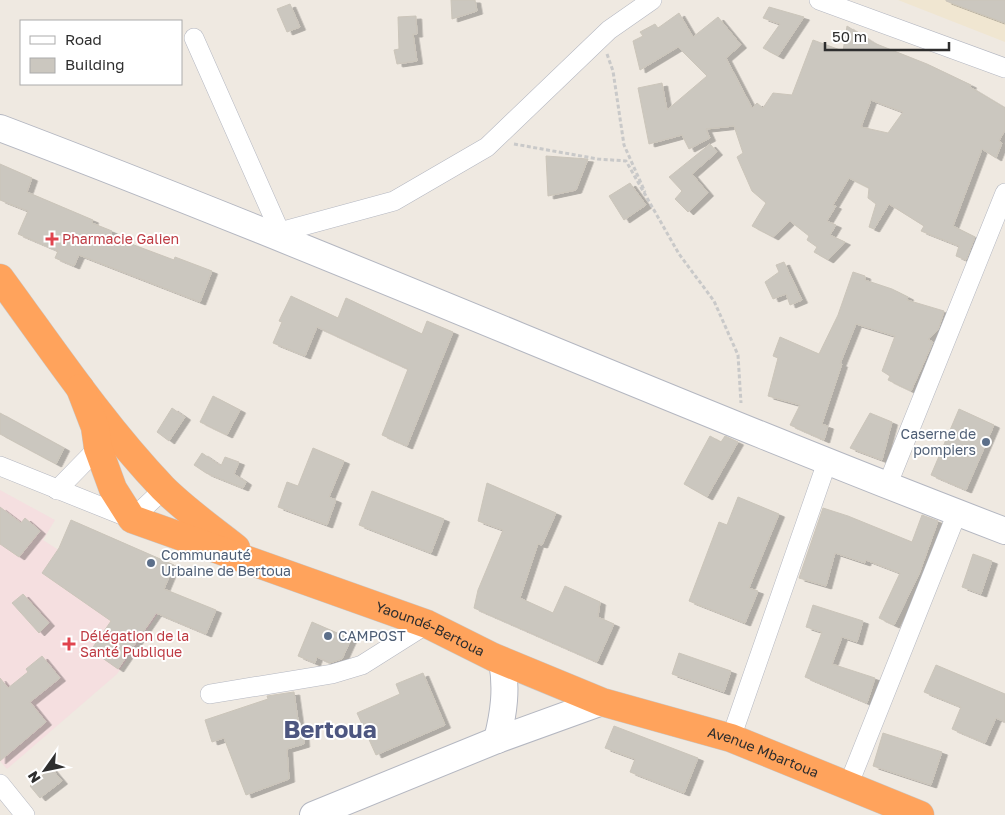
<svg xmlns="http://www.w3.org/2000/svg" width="1005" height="815" font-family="'Golos Text',sans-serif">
<defs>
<filter id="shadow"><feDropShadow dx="5.5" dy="3" stdDeviation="0" flood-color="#0004"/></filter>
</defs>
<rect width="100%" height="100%" fill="#efe9e1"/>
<path fill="#f0e6d1" d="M898,0H1005V42Z"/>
<path fill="#f5dfe0" d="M0,490L55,520L43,540L158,614L117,674L7,769L0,761Z"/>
<g fill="#cbc7bf" stroke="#cbc5ba" fill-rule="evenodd" filter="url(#shadow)">
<path d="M451,0H475L477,11L452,19Z"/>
<path d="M946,0H1005V23L946,1Z"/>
<path d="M290,4L300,27L287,32L277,9Z"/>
<path d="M769,7L804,17L778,56L763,48L780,24L763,18Z"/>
<path d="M679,13L693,37L718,17L741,45L726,58L752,108L757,103L763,108L773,93L792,95L813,40L843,51L847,26L874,43L927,64L971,85L970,87L1005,108V130L999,141L1002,143L996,158L982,149L953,226L975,237L966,260L956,256L959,246L921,231L924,226L889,204L874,229L869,227L876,204L868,198L869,188L849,178L833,205L836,206L827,221L836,225L830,235L845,242L828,260L814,252L817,247L807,240L809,236L790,221L773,237L752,226L766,203L752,191L737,157L743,153L734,126L706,129L710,138L689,149L682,135L649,144L638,88L662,83L667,110L707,76L678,47L640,70L633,41L643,36L640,32L655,24L658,28ZM871,100L903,112L888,133L861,127Z"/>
<path d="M416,16L417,34H413L417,61L397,64L394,50L399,49L398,17Z"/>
<path d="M710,144L717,152L692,174L708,193L688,212L675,199L682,191L669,177Z"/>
<path d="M546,156L588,159L576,190L548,196Z"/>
<path d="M0,164L32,178L27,192L93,220L92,223L112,231L110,236L174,260L175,257L212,271L200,302L79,255L74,266L55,258L58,251L18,234L28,211L0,200Z"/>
<path d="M630,183L646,205L624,220L609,196Z"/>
<path d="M784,262L802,300L790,305L786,294L773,299L765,282L779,272L776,265Z"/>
<path d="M853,272L865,276V280L892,289L908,297L907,300L944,311L938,330L928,339L933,342L911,391L888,380L890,376L882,371L895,336L856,324L840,364H842L822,424L828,426L824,440L790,425L800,405L768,396L778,358L773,356L780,337L819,354L838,315Z"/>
<path d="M291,296L338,318L346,298L422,334L427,321L453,332L407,446L382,435L408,369L317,327L305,356L273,343L282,322L279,321Z"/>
<path d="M213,396L240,410L227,435L200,422Z"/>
<path d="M172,408L185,417L169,441L157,432Z"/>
<path d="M959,409L994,425L966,490L931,475Z"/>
<path d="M0,413L64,448L56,464L0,434Z"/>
<path d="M870,413L892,422L882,460L850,448Z"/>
<path d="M710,436L721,442L725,436L738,442L707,497L684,484Z"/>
<path d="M313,448L344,461L329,497L336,500L327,525L278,507L287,482L298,486Z"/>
<path d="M202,453L221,466L225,457L239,462L234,474L246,482L243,488L206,473L194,465Z"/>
<path d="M487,483L556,513L542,545L538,544L520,598L553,613L565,586L600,602L598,617L614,624L597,662L474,608L478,590L503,530L478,521Z"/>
<path d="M372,491L444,519L431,553L359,525Z"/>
<path d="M738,497L779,514L749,588L758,591L745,623L689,601L719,522L727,525Z"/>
<path d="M0,507L21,523L25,518L40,531L19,557L0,544Z"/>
<path d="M823,508L848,516L912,542L922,515L938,521L919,574L894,625L879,618L900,573L866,560L865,563L835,553L826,586L799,578Z"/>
<path d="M71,520L174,565L164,589L216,610L206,634L156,613L118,669L91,650L111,621L42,573L59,548Z"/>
<path d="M973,554L992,561L981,594L962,587Z"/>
<path d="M23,594L49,623L39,633L12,603Z"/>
<path d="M813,605L863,621L857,642L842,637L832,664L875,678L867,703L805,677L822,632L806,627Z"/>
<path d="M312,622L351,639L342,659L330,663L317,657L315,663L298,656Z"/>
<path d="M679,653L731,671L724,692L672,674Z"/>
<path d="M42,656L60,678L30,702L46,722L0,761V678L8,688L28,672L26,669Z"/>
<path d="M936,665L1005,694V722L996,718L985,743L952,729L961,707L924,692Z"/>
<path d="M423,673L445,725L376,755L357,713L400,694L396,684Z"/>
<path d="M294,692L299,727H303L304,744L287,749L289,779L246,795L224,738L212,742L205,720L268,699L267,696Z"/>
<path d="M614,726L698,758L684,793L630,772L635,759L605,748Z"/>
<path d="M883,733L942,752L931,785L873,766Z"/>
<path d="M51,768L62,781L40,798L30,786Z"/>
</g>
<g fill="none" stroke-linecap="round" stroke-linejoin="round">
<g stroke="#b4b7c1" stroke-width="20">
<g id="street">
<path d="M819,0L1005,68"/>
<path d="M194,38L280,232"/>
<path d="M281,240L280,232L394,201L487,147L609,30L652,0"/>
<path d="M0,466L132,519L164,489"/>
<path d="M887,486L1005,193"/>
<path d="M57,490L98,448L107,445"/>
<path d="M210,694L332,674L362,665L427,624"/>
<path d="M731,738L827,462"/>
<path d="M0,784L25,815"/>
<path d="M848,786L957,513"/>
</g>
</g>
<g stroke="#b4b7c1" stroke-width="28">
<g id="secondary">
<path d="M0,128C338,256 668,402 1005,531"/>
<path d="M493,657L502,661C507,689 504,712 497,740"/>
<path d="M313,815L497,740L602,702"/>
</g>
</g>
<g stroke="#c9c9c9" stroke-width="29">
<g id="highway">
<path d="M0,278C52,349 102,424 163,488C185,510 212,529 236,548"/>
<path id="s1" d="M80,388L95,427L98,448L113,489L132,519L427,624L493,657L602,702L731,738L920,815"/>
</g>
</g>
<g stroke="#c9c9c9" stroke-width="3" stroke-dasharray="4 2.5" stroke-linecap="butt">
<path d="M607,54L613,71L624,145L645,192"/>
<path d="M514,144L598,159L626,161L679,254L714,301L738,355L741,403"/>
</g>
<use href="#street" stroke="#fff" stroke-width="19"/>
<use href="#secondary" stroke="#fff" stroke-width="26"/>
<use href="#highway" stroke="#ffa35c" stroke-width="28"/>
</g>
<g fill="#e0444e" stroke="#fff" stroke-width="2">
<path d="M49.5 231.5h5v5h5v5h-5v5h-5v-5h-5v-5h5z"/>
<path d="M66.5 636.5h5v5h5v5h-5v5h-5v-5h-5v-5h5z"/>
</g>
<g fill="#5c6f8a" stroke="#fff" stroke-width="2">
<circle cx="986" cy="442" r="5"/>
<circle cx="151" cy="563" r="5"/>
<circle cx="328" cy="636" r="5"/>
</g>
<g text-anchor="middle" stroke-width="4" stroke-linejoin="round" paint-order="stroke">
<g font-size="14" fill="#be3a42" stroke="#fff" text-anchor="start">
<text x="62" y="244">Pharmacie Galien</text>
<text x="80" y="641">Délégation de la<tspan x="80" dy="16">Santé Publique</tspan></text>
</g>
<g font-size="14" fill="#4e5e75" stroke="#fff" text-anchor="start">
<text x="976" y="439" text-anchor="end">Caserne de<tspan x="976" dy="16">pompiers</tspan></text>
<text x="161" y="560">Communauté<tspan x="161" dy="16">Urbaine de Bertoua</tspan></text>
<text x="338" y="641">CAMPOST</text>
</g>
<g font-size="14" fill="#2e2e2e" stroke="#fff">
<text dy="5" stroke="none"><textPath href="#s1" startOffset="460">Yaoundé-Bertoua</textPath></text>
<text dy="5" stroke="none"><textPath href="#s1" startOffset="816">Avenue Mbartoua</textPath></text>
</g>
<g font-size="24" font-weight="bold" fill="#4d5680" stroke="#fff">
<text x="330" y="738">Bertoua</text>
</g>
</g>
<rect x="20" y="20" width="162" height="65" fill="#ffffff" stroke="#ababab"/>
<rect x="30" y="36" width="25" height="8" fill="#ffffff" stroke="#ababab"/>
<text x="65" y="45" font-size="15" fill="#2e2e2e">Road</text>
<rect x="30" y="58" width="25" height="15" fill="#cbc7bf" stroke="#ababab"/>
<text x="65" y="70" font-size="15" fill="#2e2e2e">Building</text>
<g transform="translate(45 770) rotate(237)" stroke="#ffffff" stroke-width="4" paint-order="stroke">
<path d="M0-4L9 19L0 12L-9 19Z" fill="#2e2e2e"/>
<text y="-8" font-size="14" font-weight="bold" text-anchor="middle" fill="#2e2e2e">N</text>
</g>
<path d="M825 42v8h124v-8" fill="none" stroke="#2e2e2e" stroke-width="2.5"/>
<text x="832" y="42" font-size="15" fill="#2e2e2e" stroke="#ffffff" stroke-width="4" paint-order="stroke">50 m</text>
</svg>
